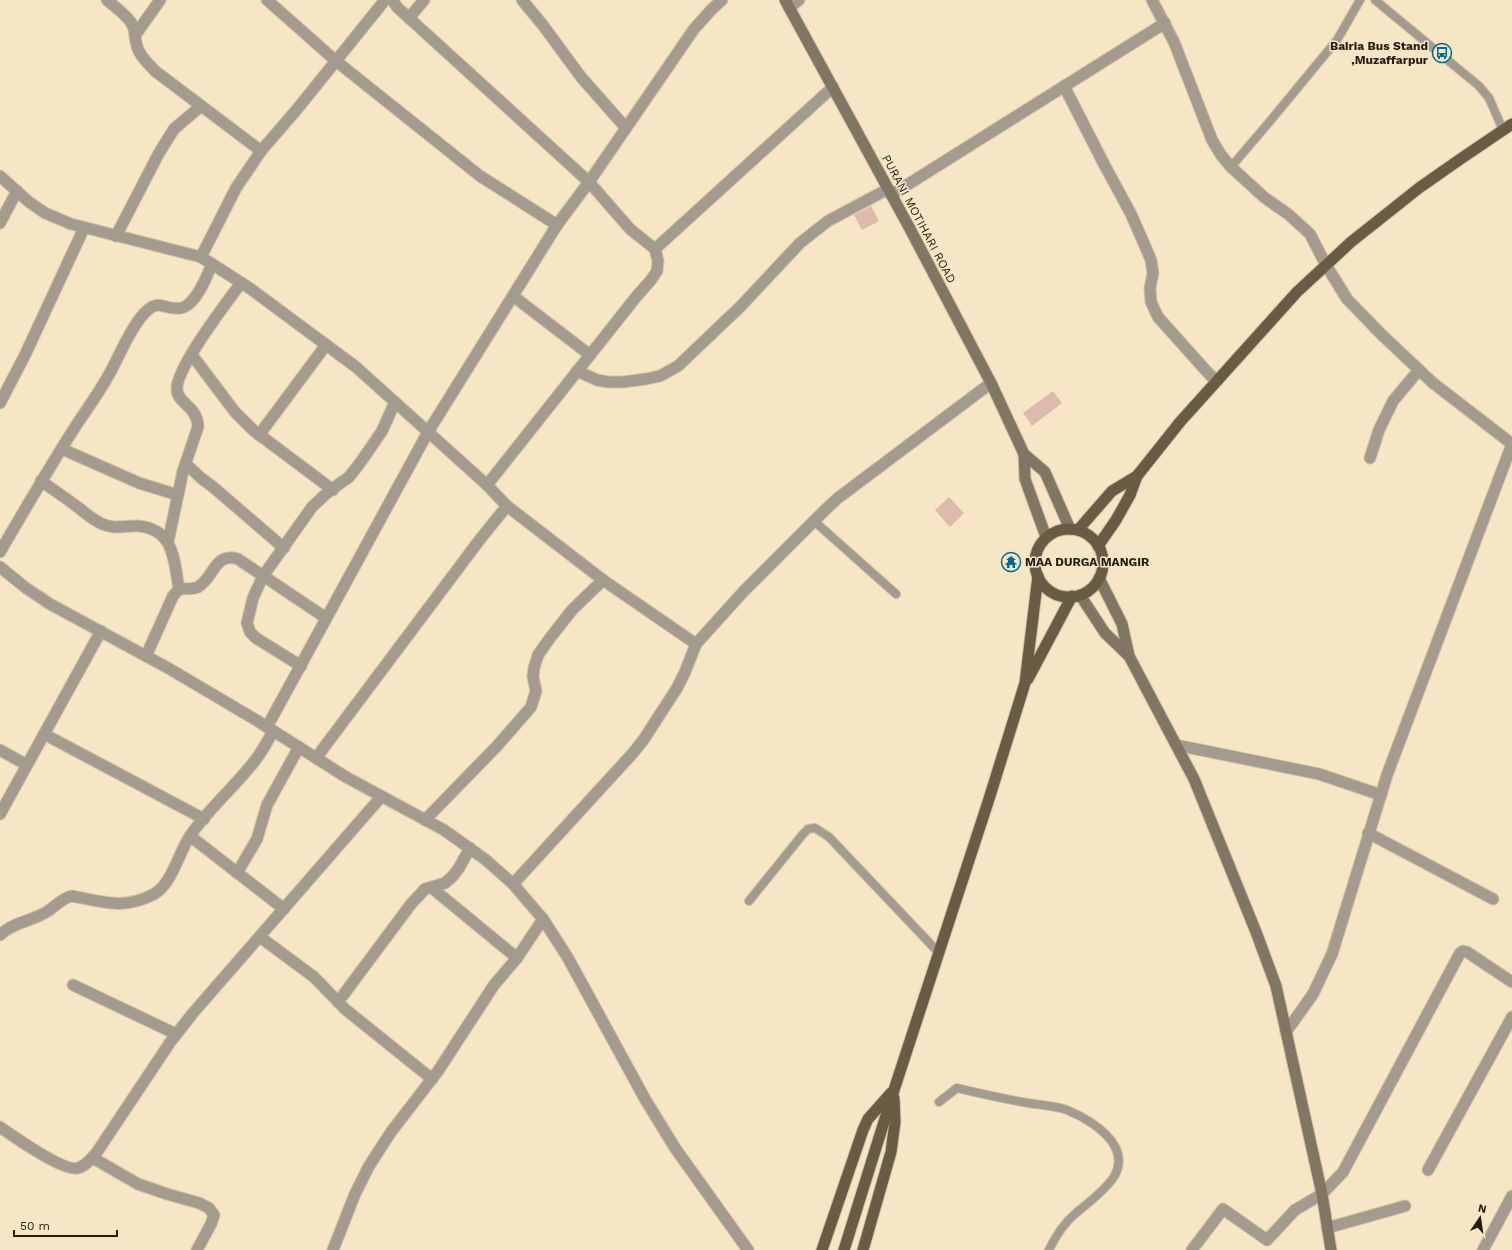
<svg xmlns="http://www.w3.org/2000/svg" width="1512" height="1250" font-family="'Work Sans',sans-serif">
<rect width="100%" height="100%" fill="#f6e6c6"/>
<g fill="#deb9ae">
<path d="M871,206L879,221L862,230L854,215Z"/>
<path d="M1053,391L1062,403L1032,426L1023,413Z"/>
<path d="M949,497L964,513L950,527L935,510Z"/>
</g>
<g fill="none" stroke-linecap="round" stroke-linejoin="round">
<g stroke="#d0c2a5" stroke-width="10">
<g id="service">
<path d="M1375,0L1479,86L1489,98L1503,130"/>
<path d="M1231,167L1271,120L1337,40L1360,0"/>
<path d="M814,521L896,594"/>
<path d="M749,901L803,834L808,829L815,828L829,837L939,953"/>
<path d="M939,1102L957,1088C978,1093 1000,1098 1022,1102C1036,1105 1053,1105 1067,1110C1091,1120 1131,1144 1115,1175C1108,1188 1087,1204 1076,1213C1063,1224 1056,1235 1049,1250"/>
</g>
</g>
<g stroke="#d0c2a5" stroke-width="13">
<g id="minor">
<path d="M107,0C115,7 127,15 132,24C136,32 134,35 136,42C138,55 147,62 155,71L261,151"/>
<path d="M267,0L336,61L480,176L557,225"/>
<path d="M392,0L398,8L589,182L630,229L655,249L658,261L657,271L651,280L636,297L487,485"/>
<path d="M522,0L542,24L581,77L626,128"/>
<path d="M1152,0L1174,42L1212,140L1221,155L1231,167L1265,198L1288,214L1310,234L1326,265L1347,299L1381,334L1433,383L1512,444"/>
<path d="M789,8L799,0"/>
<path d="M409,18L424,0"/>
<path d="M136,34L160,0"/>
<path d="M1064,86L1105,166L1131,214L1145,246L1151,260L1153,273L1150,288L1151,302L1158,317L1209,374L1217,381"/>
<path d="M0,176L29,202L45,213L71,224L201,257L212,264L248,287L356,367L487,485L507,506L603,580L696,644"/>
<path d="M891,195L1165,23"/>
<path d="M0,223L17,191"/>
<path d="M116,236L159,153L174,129L201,106"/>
<path d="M655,249L833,87"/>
<path d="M201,257L236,188L261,151L298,108L385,0"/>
<path d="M513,296L590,355"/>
<path d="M192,355L235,412L253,430L333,490"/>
<path d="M577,371L597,380L608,382H623L646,379L660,376L678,366L741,306L800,243L828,221L888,189"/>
<path d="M0,403L25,355L84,228"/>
<path d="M259,435L326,345"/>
<path d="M62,449L139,483L178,495"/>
<path d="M1370,458L1379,430L1393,401L1419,370"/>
<path d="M186,464L201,478L213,487L284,548"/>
<path d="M41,481C54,490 67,499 79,508C86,514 94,520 102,524C118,530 123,525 138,526C175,529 174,562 179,589"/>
<path d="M168,542L183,471L198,427C198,406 177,404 177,389C176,368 227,302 241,283"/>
<path d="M0,552C25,509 50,466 77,424C87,409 98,394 107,378C119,358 126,336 141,317C159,295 162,311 181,308C196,305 207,276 212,264"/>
<path d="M0,567L26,588L50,604L168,668L256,720L346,777L444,830L486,860L513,884L543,919L568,958L645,1099L675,1148L748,1250"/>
<path d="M146,656L173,596L179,589C185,588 192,590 198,587C214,578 214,552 238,559L326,618"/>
<path d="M301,666L256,638L250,632L247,623L253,598L263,576L312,507L328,492L349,477L360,463L382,431L395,402"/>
<path d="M267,727L428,432L557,225L589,182L694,29L711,10L722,0"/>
<path d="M44,734L204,819"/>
<path d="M1176,745L1319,774L1381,795"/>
<path d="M0,750L27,765"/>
<path d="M316,758L481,538L507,506"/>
<path d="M0,814L101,631"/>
<path d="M425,820L497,746L531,707L536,691L533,677L534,668L538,655L550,638L572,610L603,580"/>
<path d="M1368,833L1493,899"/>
<path d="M190,836L284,909"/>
<path d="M237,873L257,839L267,805L299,747"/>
<path d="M513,884L633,753L644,739L677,688L685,672L696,644L744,591L825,510L838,498L991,383"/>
<path d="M432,888L517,958"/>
<path d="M0,935C13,922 33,921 48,911C56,906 62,898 72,896C102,902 125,910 154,894C172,884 179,852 190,836C207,811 229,792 248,769C258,758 266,745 273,731"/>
<path d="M260,937L314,977L345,1009L432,1079"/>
<path d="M73,985L176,1034"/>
<path d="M338,1002L411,904L425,889L445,883L452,877L459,868L470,848"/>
<path d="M1286,1032L1313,994L1332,954L1387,775L1512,444"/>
<path d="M0,1127C13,1136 64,1172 78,1168C86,1166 92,1158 97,1152L171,1041L193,1013L381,797"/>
<path d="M93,1158L138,1184L167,1194L199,1203L209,1208L214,1215L211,1224L197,1250"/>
<path d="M1428,1170L1512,1017"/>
<path d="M1327,1228L1405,1206"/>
<path d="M333,1250L355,1194L369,1166L391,1132L438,1071L494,985L517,958L543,919"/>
<path d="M1192,1250L1223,1209L1267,1240L1295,1210L1322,1194L1343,1172L1460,953L1463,951L1467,952L1512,982"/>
<path d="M1483,1250L1512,1196"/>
</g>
</g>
<g stroke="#d0c2a5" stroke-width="13">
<g id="secondary">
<path d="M785,0L909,227L991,383L1024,454L1045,472L1070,529"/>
<path d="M1024,454L1025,479L1046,537"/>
<path d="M1099,578L1122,624L1129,656L1194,779L1256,932L1276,986L1322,1194L1331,1250"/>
<path d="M1080,595L1105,633L1129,656"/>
</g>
</g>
<g stroke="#d0c2a5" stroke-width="13">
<g id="primary">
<circle cx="1069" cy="563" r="34"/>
<path d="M1078,530L1112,491L1137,476"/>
<path d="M1098,546L1116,520L1130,495L1137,476L1180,422L1297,292L1351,242L1419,188L1459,160L1512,124"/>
<path d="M1028,679L1072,596"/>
<path d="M822,1250L863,1130L868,1119L891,1093"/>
<path d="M844,1250L894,1090L989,799L1025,683L1038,576"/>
<path d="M863,1250L891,1152L895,1122L894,1098"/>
</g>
</g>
<use href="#service" stroke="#a29b8e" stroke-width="8"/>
<use href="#minor" stroke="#a29b8e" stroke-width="11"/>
<use href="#secondary" stroke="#817663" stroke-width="11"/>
<use href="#primary" stroke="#695c45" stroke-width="11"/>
</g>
<defs>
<g id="bus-ring" transform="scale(1)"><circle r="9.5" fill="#f6e6c6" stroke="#006a97" stroke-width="1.5"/><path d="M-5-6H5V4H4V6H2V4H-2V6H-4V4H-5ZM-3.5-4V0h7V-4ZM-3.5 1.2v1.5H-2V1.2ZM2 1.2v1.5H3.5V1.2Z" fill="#006a97"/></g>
<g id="temple-ring" transform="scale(1)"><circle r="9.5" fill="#f6e6c6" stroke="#006a97" stroke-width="1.5"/><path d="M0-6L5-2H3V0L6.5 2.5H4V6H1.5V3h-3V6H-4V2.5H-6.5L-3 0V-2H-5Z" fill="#006a97"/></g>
</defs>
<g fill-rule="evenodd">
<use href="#bus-ring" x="1442" y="53"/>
<use href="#temple-ring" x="1011" y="562"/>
</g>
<g text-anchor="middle" stroke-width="3" stroke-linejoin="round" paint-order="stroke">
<g font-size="12" font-weight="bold" fill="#231d11" stroke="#f6e6c6" text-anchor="end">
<text x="1428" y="50">Bairia Bus Stand<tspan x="1428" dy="14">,Muzaffarpur</tspan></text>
<text x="1025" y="566" text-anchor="start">MAA DURGA MANGIR</text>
</g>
<g font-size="12" fill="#231d11" stroke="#f6e6c6">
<text transform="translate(919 219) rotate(62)" y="4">PURANI MOTIHARI ROAD</text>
</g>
</g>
<g transform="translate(1480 1218) rotate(13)" stroke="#f6e6c6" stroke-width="3" paint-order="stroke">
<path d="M0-3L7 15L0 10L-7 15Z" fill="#231d11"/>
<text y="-6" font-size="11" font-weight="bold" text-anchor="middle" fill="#231d11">N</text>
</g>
<path d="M14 1230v6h103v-6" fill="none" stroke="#231d11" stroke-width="2"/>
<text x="20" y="1230" font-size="12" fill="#231d11" stroke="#f6e6c6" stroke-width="3" paint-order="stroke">50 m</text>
</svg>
